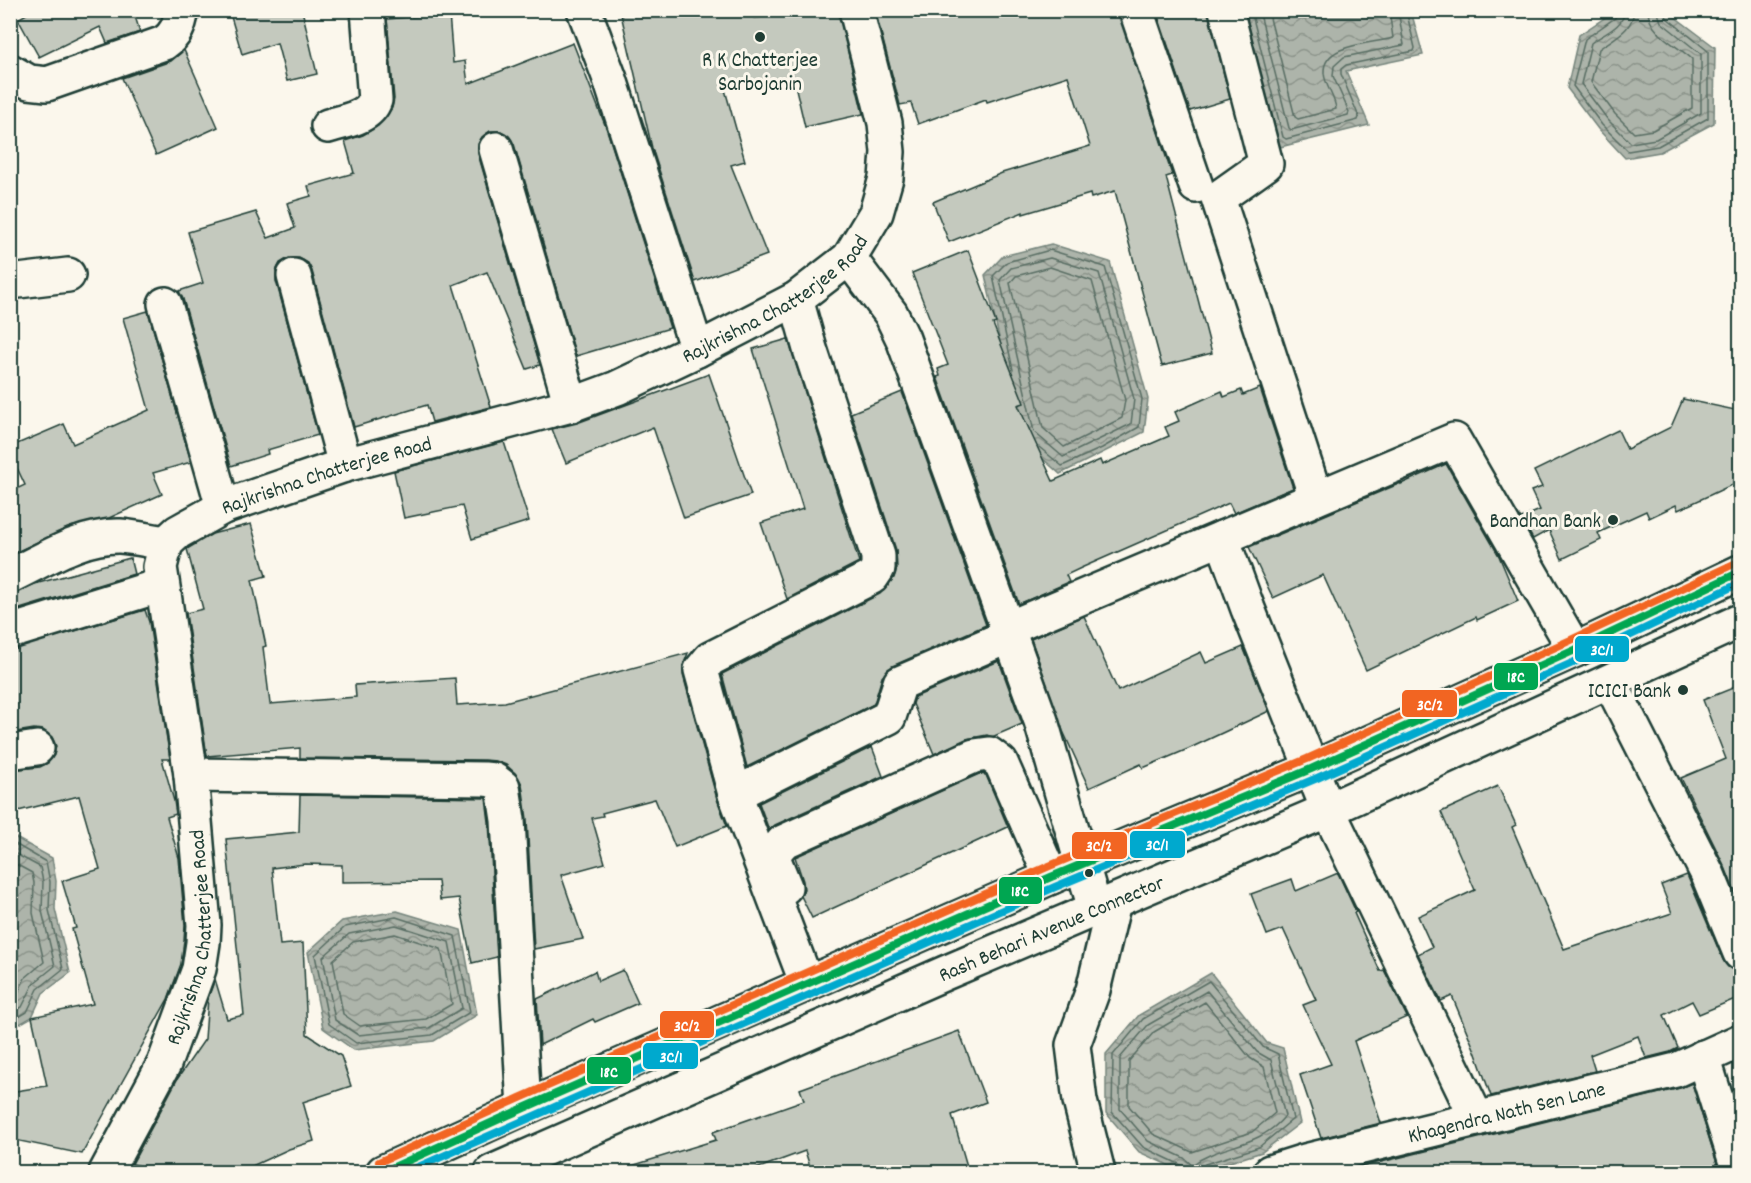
<svg xmlns="http://www.w3.org/2000/svg" width="1751" height="1183" font-family="Dekko,sans-serif">
<defs>
<pattern id="water-waves" width="16" height="10" patternUnits="userSpaceOnUse" patternTransform="scale(1.5)"><rect width="16" height="10" fill="#adb4aa"/><path d="M0 5q4-4 8 0t8 0" fill="none" stroke="#8c948b"/></pattern>
</defs>
<rect width="100%" height="100%" fill="#fbf7ec"/>
<filter id="ink" filterUnits="userSpaceOnUse"><feTurbulence type="fractalNoise" baseFrequency=".0167" numOctaves="2"/><feDisplacementMap in="SourceGraphic" scale="12" xChannelSelector="R" yChannelSelector="G"/><feConvolveMatrix kernelMatrix="1 2 1 2 8 2 1 2 1" color-interpolation-filters="sRGB"/></filter>
<g filter="url(#ink)">
<g fill="url(#water-waves)" stroke="#74847b" stroke-width="1.5">
<path d="M1245,11H1411L1423,55L1346,71L1369,125L1280,147Z"/>
<path d="M1615,11H1667L1715,47L1714,123L1660,152L1625,158L1598,129L1567,88L1579,35Z"/>
<path d="M1051,244L1110,262L1148,399L1144,432L1060,474L1022,440L985,275L1003,256Z"/>
<path d="M11,838H16L52,858L56,881L55,909L70,973L43,993L32,1017L11,1029Z"/>
<path d="M397,911L461,930L477,1015L434,1041L354,1050L323,1028L308,952L342,921Z"/>
<path d="M1211,973L1267,1043L1283,1048L1300,1123L1262,1152L1198,1172H1183L1139,1152L1106,1113V1054L1139,1015Z"/>
</g>
<g fill="none" stroke-linecap="round" stroke-linejoin="round">
<g stroke="#586d63" stroke-width="1.5">
<path d="M1251,10L1283,137L1286,139L1358,120L1359,117L1341,74V69L1346,65L1414,51L1415,48L1406,10"/>
<path d="M1259,10L1289,128L1291,130L1348,115L1349,112L1333,76L1334,66L1344,57L1404,45L1398,10"/>
<path d="M1268,10L1295,117L1298,119L1336,109C1335,97 1325,86 1324,73C1322,43 1373,44 1393,38L1389,10"/>
<path d="M1617,10L1615,18L1585,39L1573,86L1602,125L1628,151L1658,146L1708,118V51L1667,18L1664,10"/>
<path d="M1625,10C1624,27 1603,34 1591,43L1581,84L1608,120L1631,143L1656,139L1701,113V54L1661,22L1657,10"/>
<path d="M1634,10C1633,31 1613,38 1599,49L1591,82L1615,114L1634,133L1653,130L1692,108V59C1677,45 1648,33 1648,10"/>
<path d="M1050,258L1099,273L1134,399L1131,424L1063,457L1034,432L1000,280L1011,268Z"/>
<path d="M1050,267L1092,281L1125,400L1122,418L1064,447L1043,428L1010,283L1016,276Z"/>
<path d="M1013,370L993,276L1007,262L1050,250L1105,267L1142,399L1139,427L1102,448L1062,466L1039,447"/>
<path d="M10,844H15L46,862L50,882L49,910L63,969L38,989L27,1012L10,1022"/>
<path d="M10,851L40,867L43,882L42,911L55,966L34,983L22,1007L10,1014"/>
<path d="M10,861L32,873L34,883L33,913L44,962L25,978L15,1000L10,1003"/>
<path d="M396,917L455,936L470,1012L432,1035L356,1043L329,1024L315,955L345,927Z"/>
<path d="M396,925L449,942L462,1008L429,1028L358,1035L335,1020L323,957L349,934Z"/>
<path d="M395,934L441,949L452,1004L426,1019L360,1026L343,1014L333,960L353,942Z"/>
<path d="M1207,991L1257,1052L1271,1060L1285,1116C1258,1149 1221,1143 1192,1165L1184,1158L1148,1141L1120,1109V1058L1148,1025Z"/>
<path d="M1205,1002L1250,1058L1264,1067L1275,1113L1252,1132L1192,1152L1153,1134L1129,1106V1061L1154,1032Z"/>
<path d="M1184,1172L1181,1165L1143,1147L1112,1112L1113,1055L1143,1019L1209,981L1263,1047L1278,1054L1293,1119L1259,1147L1205,1164L1201,1168V1172"/>
</g>
</g>
<g fill="#c4c9be" stroke="#1f3d34" stroke-width="1.5">
<path d="M33,10H133L140,32L107,43L100,27L39,57L18,19Z"/>
<path d="M229,10H302L317,74L287,81L277,43L242,54Z"/>
<path d="M620,10H752L754,18L838,10L863,114L805,127L793,76L724,86L745,161L731,165L767,255L695,282L652,148Z"/>
<path d="M875,10H1118L1172,175L1166,177L1212,353L1162,366L1115,191L1091,198L1090,194L1023,214V212L949,242L933,202L1002,173L1090,146L1068,76L987,102L986,99L918,124L911,103L900,105Z"/>
<path d="M1156,10H1208L1230,99L1190,111Z"/>
<path d="M449,14L453,63L465,61L468,84L573,43L607,130L670,328L576,356L514,144L509,136L501,131H490L482,137L478,144V154L540,365L527,369L487,272L453,285L491,407L432,422L427,405L354,427L312,271L308,263L299,258H289L280,263L276,271V281L318,435L267,450L268,454L231,466L183,299L179,291L203,283L188,232L256,212L268,238L295,228L287,203L311,196L308,186L354,173L345,141L363,135L378,126L392,108L394,99L387,19Z"/>
<path d="M184,50L218,127L156,155L122,78L171,61Z"/>
<path d="M968,250L996,323L993,324L1024,403L1018,405L1053,481L1100,460L1102,465L1169,436L1165,427L1179,421L1175,412L1222,391L1224,397L1241,390L1243,395L1260,388L1293,488L1234,513L1229,503L1081,568L1066,575L1069,582L1019,604L937,377L940,376L938,369L948,365L912,273Z"/>
<path d="M148,311L191,462L153,473L162,494L109,518L70,527L10,555V492L25,485L10,453V447L64,424L73,444L149,410L123,318Z"/>
<path d="M788,339L859,562L787,599L761,523L803,509L753,349Z"/>
<path d="M709,374L751,495L684,518L653,427L566,463L552,429L577,423Z"/>
<path d="M902,392L986,625L892,666L882,677L874,704L747,767L722,674L880,594L894,578L897,568L896,550L851,413Z"/>
<path d="M1683,399L1740,411V481L1678,510L1676,505L1649,518L1646,511L1598,533L1601,540L1562,559L1549,530L1533,539L1521,518L1540,510L1531,491L1542,487L1534,471L1618,430L1627,449L1671,427Z"/>
<path d="M504,442L529,521L472,539L462,506L404,518L394,471Z"/>
<path d="M1446,464L1499,556L1518,601L1477,620L1476,617L1366,670L1323,575L1273,598L1249,547L1401,483V484Z"/>
<path d="M251,524L266,576L252,580L266,646L263,647L270,704L356,697L355,685L455,678L457,705L505,702L688,653L683,666V675L717,799L727,826L675,847L655,799L602,813L603,816L592,818L605,863L561,875L583,939L534,949L527,819L522,784L515,773L506,765L496,761L484,760L300,758V748L207,756L186,613L203,609L187,549L212,534Z"/>
<path d="M130,558L134,574L10,612V594L35,584Z"/>
<path d="M145,610L149,622L170,759H162L174,801L176,814L167,817L179,858L185,925L184,941L181,964L168,999L82,1154L10,1139V1092L47,1086L32,1017L93,1004L72,929L76,928L62,881L100,869L79,796L10,813V770L40,767L48,763L54,755L56,746L52,737L43,730L34,729L10,733V650Z"/>
<path d="M1084,616L1118,691L1201,652L1206,663L1243,647L1269,711L1188,749L1143,768L1141,764L1089,788L1063,731L1031,639Z"/>
<path d="M999,661L1022,724L992,737L987,735L966,739L934,754L913,704L915,697Z"/>
<path d="M1740,685V905L1725,867L1681,778L1726,759L1703,700Z"/>
<path d="M872,747L883,776L775,825L769,830L759,803Z"/>
<path d="M979,774L986,775L1008,827L812,918L801,896L804,889L803,881L795,857Z"/>
<path d="M1498,786L1516,825L1512,827L1564,949L1672,913L1661,885L1687,875L1723,960L1728,967L1736,971L1740,981V997L1699,1014L1692,1001L1664,1015L1678,1048L1670,1052L1646,1058L1638,1036L1590,1055L1595,1071L1491,1096L1475,1051L1452,996L1441,1001L1418,954L1432,947L1418,916L1475,890L1441,812Z"/>
<path d="M300,795L486,798L489,822L497,957L472,963L459,898L440,900L438,881L342,882V865L305,864L272,868L280,945L303,943L307,1034L341,1056L351,1086L303,1102L314,1141L289,1149L237,1173H136L138,1165L132,1164L178,1078L205,1039L208,998L215,979L227,1019L244,1015L226,839L299,832Z"/>
<path d="M1338,873L1356,912L1354,913L1380,971L1384,970L1407,1017L1354,1041L1381,1123L1321,1138L1300,1075L1331,1064L1303,1005L1316,1000L1283,929L1267,935L1251,894L1292,879L1296,891Z"/>
<path d="M623,970L638,1003L595,1022L593,1019L540,1045L537,999L595,971L598,981Z"/>
<path d="M959,1031L986,1102L952,1115L969,1173H812L805,1151L745,1173H632L631,1166L716,1140L713,1132L804,1100L800,1089Z"/>
<path d="M1692,1083L1720,1173H1337L1680,1088Z"/>
</g>
<g fill="none" stroke-linecap="round" stroke-linejoin="round">
<g stroke="#1f3d34" stroke-width="38">
<g id="minor">
<path d="M584,10L610,79L697,350"/>
<path d="M1136,10L1196,186"/>
<path d="M1226,10L1266,164L1218,198L1316,498"/>
<path d="M10,71L29,82L47,84L164,43C177,34 179,25 182,10"/>
<path d="M328,126C344,121 369,118 375,100L368,10"/>
<path d="M496,149L571,405"/>
<path d="M849,258L891,314L903,339L1041,721L1095,909"/>
<path d="M294,276L345,465"/>
<path d="M10,282L68,275"/>
<path d="M796,299L810,349L878,556V568L872,577L710,659L701,670L735,794L807,984"/>
<path d="M165,304L223,507"/>
<path d="M1222,538L1248,609L1328,810L1477,1119"/>
<path d="M10,576C44,560 81,535 120,536C135,537 151,541 166,543"/>
<path d="M1009,628L1454,440L1575,650"/>
<path d="M10,632L162,585"/>
<path d="M1610,682L1708,875L1740,953"/>
<path d="M10,752L37,748"/>
<path d="M191,775L484,779L494,780L503,787L508,820L524,1108"/>
<path d="M735,794L889,717L900,683L1011,635"/>
<path d="M785,887L772,855L783,842L974,756L989,754L1001,763L1051,877"/>
<path d="M1703,1057L1739,1172"/>
<path id="s1" d="M106,1172L164,1064L199,969L203,943L204,925L191,775L160,567L166,543L178,532L223,507L345,465L571,405L617,388L697,350L796,299L849,258L876,213L886,178L888,152L885,123L856,10"/>
<path d="M1098,1172L1080,1101L1073,1045L1093,990L1114,902"/>
<path id="s2" d="M1270,1172L1305,1161L1676,1070L1740,1041"/>
</g>
</g>
<g stroke="#1f3d34" stroke-width="38">
<g id="major">
<path d="M383,1172L524,1108L1051,877L1311,769L1575,650L1740,572"/>
<path id="s3" d="M492,1172L945,973L1328,810L1740,621"/>
</g>
</g>
<use href="#minor" stroke="#fbf7ec" stroke-width="33"/>
<use href="#major" stroke="#fbf7ec" stroke-width="33"/>
<g stroke="#fbf7ec" stroke-width="12">
<path id="bus-1" d="M383,1172L524,1108L1051,877L1311,769L1575,650L1740,572"/>
</g>
<g stroke="#fbf7ec" stroke-width="12">
<path id="bus-2" d="M407,1172L1055,887L1315,779L1579,660L1740,583"/>
</g>
<g stroke="#fbf7ec" stroke-width="12">
<path id="bus-3" d="M379,1162L520,1098L1047,867L1307,759L1571,640L1736,563"/>
</g>
<use href="#bus-1" stroke="#00a651" stroke-width="8"/>
<use href="#bus-2" stroke="#00a9ce" stroke-width="8"/>
<use href="#bus-3" stroke="#f26522" stroke-width="8"/>
</g>
</g>
<g fill="#1f3d34" stroke="#fbf7ec" stroke-width="2">
<circle cx="760" cy="37" r="6"/>
<circle cx="1613" cy="520" r="6"/>
<circle cx="1683" cy="690" r="6"/>
<circle cx="1089" cy="873" r="5"/>
</g>
<g text-anchor="middle" stroke-width="6" stroke-linejoin="round" paint-order="stroke">
<g font-size="21" fill="#1f3d34" stroke="#fbf7ec" text-anchor="end">
<text x="760" y="66" text-anchor="middle">R K Chatterjee<tspan x="760" dy="24">Sarbojanin</tspan></text>
<text x="1601" y="527">Bandhan Bank</text>
<text x="1671" y="697">ICICI Bank</text>
</g>
<g font-size="21" fill="#1f3d34" stroke="#fbf7ec">
<text dy="7" stroke="none"><textPath href="#s1" startOffset="1316">Rajkrishna Chatterjee Road</textPath></text>
<text dy="7" stroke="none"><textPath href="#s1" startOffset="830">Rajkrishna Chatterjee Road</textPath></text>
<text dy="7" stroke="none"><textPath href="#s3" startOffset="610">Rash Behari Avenue Connector</textPath></text>
<text dy="7" stroke="none"><textPath href="#s1" startOffset="254">Rajkrishna Chatterjee Road</textPath></text>
<text dy="7" stroke="none"><textPath href="#s2" startOffset="244">Khagendra Nath Sen Lane</textPath></text>
</g>
</g>
<g stroke="#fbf7ec" stroke-width="2">
<rect x="1574" y="635" width="56" height="28" rx="6" fill="#00a9ce"/>
<rect x="1493" y="662" width="46" height="29" rx="6" fill="#00a651"/>
<rect x="1401" y="689" width="57" height="29" rx="6" fill="#f26522"/>
<rect x="1129" y="830" width="57" height="29" rx="6" fill="#00a9ce"/>
<rect x="1071" y="831" width="57" height="29" rx="6" fill="#f26522"/>
<rect x="998" y="876" width="45" height="29" rx="6" fill="#00a651"/>
<rect x="659" y="1010" width="56" height="29" rx="6" fill="#f26522"/>
<rect x="642" y="1042" width="57" height="28" rx="6" fill="#00a9ce"/>
<rect x="586" y="1056" width="46" height="29" rx="6" fill="#00a651"/>
</g>
<g font-size="16" text-anchor="middle" font-weight="bold" fill="#fff">
<text x="1602" y="655">3C/1</text>
<text x="1516" y="682">18C</text>
<text x="1430" y="710">3C/2</text>
<text x="1157" y="850">3C/1</text>
<text x="1099" y="851">3C/2</text>
<text x="1020" y="896">18C</text>
<text x="687" y="1031">3C/2</text>
<text x="671" y="1062">3C/1</text>
<text x="609" y="1077">18C</text>
</g>
<rect width="1751" height="1183" fill="none" stroke="#fbf7ec" stroke-width="36"/>
<rect x="18" y="18" width="1715" height="1147" fill="none" stroke="#1f3d34" stroke-width="2" filter="url(#ink)"/>
</svg>
